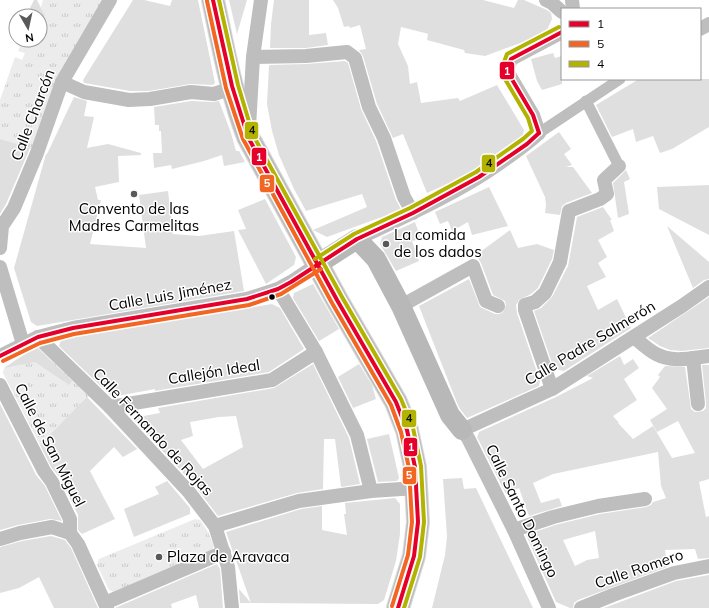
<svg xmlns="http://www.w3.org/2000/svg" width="709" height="608" font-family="Mulish,sans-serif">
<defs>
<pattern id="park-tufts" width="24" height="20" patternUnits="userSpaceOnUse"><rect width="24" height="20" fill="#ececec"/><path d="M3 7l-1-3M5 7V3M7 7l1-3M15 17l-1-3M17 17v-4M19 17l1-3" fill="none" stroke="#c9c9c9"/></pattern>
</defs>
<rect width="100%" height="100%" fill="#fff"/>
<g fill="url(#park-tufts)">
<path d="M43,0H107L33,150L0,139V100L15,57L22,60L25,53L18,51L23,40H40V16L42,11L41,7Z"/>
<path d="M35,347L40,348L89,396L40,445L3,373L4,368Z"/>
<path d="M195,519L200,520L208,532L214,546L212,550L114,592L109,590L97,565L99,559Z"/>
</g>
<g fill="#dfdfdf" fill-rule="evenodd">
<path d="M34,0H37L45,16H26Z"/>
<path d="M133,0H144L170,6L172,0H198L215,83L213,85L190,84L149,91H130L84,83L83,80Z"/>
<path d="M229,0H247L237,34Z"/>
<path d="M274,0H309V35L326,33L328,45L306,48H270L271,24Z"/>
<path d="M333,0H483L514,8L518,0H524L547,10L551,13L552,19L547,30L526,41L485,56L465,53L464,50L427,40L428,34L425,33L401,27L398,44L408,66L410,84L417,82L421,103L458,98L460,101L497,85L524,130L523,135L497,155L462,177L427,193L403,134L393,138L377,104L363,56L359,50L366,49L360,25L350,28L349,26L344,27L338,8Z"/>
<path d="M553,53L555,58L562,56V84L542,90L537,81L531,59Z"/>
<path d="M345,61L348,63L361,109L376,141L396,200L401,209L379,219V218L327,237L313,230L367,207L362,194L306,211L294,189L279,155L272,131L267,104L269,66L270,65L306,64Z"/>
<path d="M639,79H709V127L672,149L660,153L653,136L636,142L633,129L612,137L596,105Z"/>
<path d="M74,97L87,101L84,116L94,117L87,148L108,144L141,153V155L118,156L119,182L95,187L98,200H101L90,244L146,248L139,195L168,191L173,234L199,236L234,231L244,291L37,326L31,322L14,268L46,154H47Z"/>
<path d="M191,101L213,102L219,101L231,133L236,151H239L245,162L224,166L222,155L204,161L172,169L171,165L154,168L153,153H162L161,131H159V125H155L154,107Z"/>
<path d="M559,132L571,149L564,154L572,165L566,167H573L592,193L566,203L562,206L560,215L545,213L546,205L545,197L526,156Z"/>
<path d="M0,139L30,148L6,204L0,214Z"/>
<path d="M626,170L630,179L624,182L629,214L618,218L613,183Z"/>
<path d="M709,185V235L659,209L657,187Z"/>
<path d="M489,187L508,226L472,235L468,222L452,231L448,221L440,224L435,212Z"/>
<path d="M265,199L296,257L294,265L266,284L238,230L246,229L238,210Z"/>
<path d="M603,207L612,220H610L614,231L598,240L607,257L598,263L606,277L587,286L598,310L617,299L631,328L564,371L554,369L534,311L541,308L552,297L568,266L577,217Z"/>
<path d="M415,222L421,239L412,241L419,261L396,271L380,244L382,237Z"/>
<path d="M667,226L709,262V279L704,280L693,288Z"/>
<path d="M510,230L518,248L537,244L554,250L552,259L538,288L531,294L519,300L516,305L517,313L540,381L539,386L467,418L460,409L457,403L419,306L469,279L480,307L495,314H499L503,312L506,305L505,301L493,295L481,263L476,255Z"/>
<path d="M313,284L339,329L319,341L293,298L294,293Z"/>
<path d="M709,297V348L682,351L670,350L660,346L648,338Z"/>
<path d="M272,304L280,308L304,349L269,372L155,391V389L112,397L59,346L61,340L75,336Z"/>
<path d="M36,347L72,381L69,385L35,362L4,368Z"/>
<path d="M620,356L624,365L633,359L639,368L624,379L637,400L613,416L619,423H618L633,439L653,426L672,458L695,453L678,421L657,432L650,420L667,409L652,388L660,377L658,375L665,366L685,367L691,409L695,412L703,411L706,408V403L702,365H709V479L699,482L706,517L709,516V558L698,559L695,549L665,550L667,567L578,600L574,603L573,608H570L556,602L526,535L555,525L600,514L646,507L651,505L653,502L666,498L661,486L658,452L553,474L533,483L541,503L559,498L562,506L529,516L519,488L506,494L477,437L479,432L556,397L593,378L587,376ZM595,531L599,558L587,560L575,566L563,540Z"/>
<path d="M313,364L349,438L360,484L341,487L335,439H324L323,489L297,493L218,516L195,486L132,418L160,413L158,408L274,388ZM236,416L243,447L203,469L181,440L193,436L190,422L219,417Z"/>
<path d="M359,364L372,385L376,399L353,408L338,377Z"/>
<path d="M87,397L137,449L123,457L114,447L90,471L115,519L82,534L78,530V515L60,478L51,467L40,445Z"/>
<path d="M0,404L36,475L45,486L62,521L50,519L18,525L0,530Z"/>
<path d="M389,434L399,478L397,481L378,482L367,439Z"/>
<path d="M462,478L464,489L476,488L533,608H432L445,555L447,536L443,479Z"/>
<path d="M167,481L190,508V514L134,537L124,509L159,494L155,487Z"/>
<path d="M395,498L400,504V534L396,561L384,600L378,604L240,603L239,589L251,603L226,532L301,509L322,506V530L347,535L344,514H346L345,503Z"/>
<path d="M51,536L65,540L71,548L98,608H54L39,577L19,588L0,593V547L22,541Z"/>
<path d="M217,564L220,569L223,608H199L196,595L171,604L172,608H115Z"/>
<path d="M709,575V608H604L676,581Z"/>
</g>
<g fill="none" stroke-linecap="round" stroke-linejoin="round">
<g stroke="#dbdbdb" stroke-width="24">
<path id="primary" d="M213,0C223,46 231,93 248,137L337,300L396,402L407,430L415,467L418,522L414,556L398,608"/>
</g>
<g stroke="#bebebe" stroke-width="11">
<path d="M586,101L619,166"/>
<path d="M539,133L620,79"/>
</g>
<g stroke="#bebebe" stroke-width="14">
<path d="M546,0L552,3L562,12"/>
<path d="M572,0L573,9"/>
<path d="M700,29L709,24"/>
<path d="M253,57L306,56L347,52L355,58L369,107L384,138L404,197L413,213"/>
<path d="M62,82L84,92L129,100L150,99L191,92L214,94L232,88"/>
<path d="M249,127L253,57L261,0"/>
<path d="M357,239C406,216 456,194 500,163C514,153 527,144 539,133L533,115L507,71L511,59L562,32"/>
<path d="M0,248L2,226L14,208L37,153L62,82L110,0"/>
<path d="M0,267L23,344"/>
<path d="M278,289L316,352L357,435L371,491"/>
<path d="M401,306L473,266L486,301L498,306"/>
<path d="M38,337L110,407L189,492L215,526L228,567L232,608"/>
<path d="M634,337C641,343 648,350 656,354C673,363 691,358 709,356"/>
<path d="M0,356L38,337L73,328L247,299L278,289L291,282L318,264"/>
<path d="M693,358L698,404"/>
<path d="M0,385L44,471L52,482L70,519V533L78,544L107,608"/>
<path d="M552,389L525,310V305L535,302L545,293L560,262L569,211L600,199L607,194L604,180L619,166"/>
<path d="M110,407L272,380L316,352"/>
<path d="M215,526L299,501L371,491L417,488"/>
<path d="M514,530L553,517L598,506L645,499"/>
<path d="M0,539L20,533L52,527L70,533"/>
<path d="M105,603L224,552"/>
<path d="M549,608L514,530L468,438L462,430L552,389L682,306L709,287"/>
<path d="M581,608L613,595L674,573L709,566"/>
</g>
<path stroke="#b8b8b8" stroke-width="20" d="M318,264L357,239L376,259L401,306L450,415L462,430"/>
<use href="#primary" stroke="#bebebe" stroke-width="22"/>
<g stroke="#fff" stroke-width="7">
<g id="bus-1">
<path d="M213,0L232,86L248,137L337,300L396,402L407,430L415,467L418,522L414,556L398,608"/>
<path d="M539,133L533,115L507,71L511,59L562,32"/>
<path d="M0,356L38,337L73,328L247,299L278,289L291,282L357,239L413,213L479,177L527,144L539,133"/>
</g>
</g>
<g stroke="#fff" stroke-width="7">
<g id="bus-2">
<path d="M207,1L226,88L243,139L332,303L391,405L401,432L409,468L412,522L408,555L392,606"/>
<path d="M3,361L40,343L74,334L249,305L281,294L321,269"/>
</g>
</g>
<g stroke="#fff" stroke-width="7">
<g id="bus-3">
<path d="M219,0L238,85L253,135L342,297L401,399L413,428L421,466L424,522L420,557L404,608"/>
<path d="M315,259L354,234L410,208L476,172L523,139L532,131L528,118L502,74L501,70L507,54L559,27"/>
</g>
</g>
<use href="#bus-1" stroke="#e4002b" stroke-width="4"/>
<use href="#bus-2" stroke="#f26522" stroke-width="4"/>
<use href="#bus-3" stroke="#b2b200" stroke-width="4"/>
</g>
<g fill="#595959" stroke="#fff" stroke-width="1.5">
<circle cx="134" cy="194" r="4"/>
<circle cx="386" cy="244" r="4"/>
<circle cx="159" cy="557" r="4"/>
</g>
<circle fill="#000" stroke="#fff" stroke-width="1.5" cx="272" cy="297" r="3.5"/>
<g text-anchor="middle" stroke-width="3" stroke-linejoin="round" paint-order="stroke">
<g font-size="15" fill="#000" stroke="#fff">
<text transform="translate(33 115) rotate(-69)" y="5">Calle Charcón</text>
<text transform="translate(170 295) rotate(-10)" y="5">Calle Luis Jiménez</text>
<text transform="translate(590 343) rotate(-31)" y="5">Calle Padre Salmerón</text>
<text transform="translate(214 372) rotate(-9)" y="5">Callejón Ideal</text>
<text transform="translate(153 432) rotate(47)" y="5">Calle Fernando de Rojas</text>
<text transform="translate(50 445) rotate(63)" y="5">Calle de San Miguel</text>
<text transform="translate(522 511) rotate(64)" y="5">Calle Santo Domingo</text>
<text transform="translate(639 569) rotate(-19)" y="5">Calle Romero</text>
</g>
<g font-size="15" fill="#000" stroke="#fff" text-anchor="start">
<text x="134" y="214" text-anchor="middle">Convento de las<tspan x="134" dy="17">Madres Carmelitas</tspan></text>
<text x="394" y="240">La comida<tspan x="394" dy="17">de los dados</tspan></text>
<text x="167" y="562">Plaza de Aravaca</text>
</g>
</g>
<g stroke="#fff" stroke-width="1.5">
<rect x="499" y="61" width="16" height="19" rx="4" fill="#e4002b"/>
<rect x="244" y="121" width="15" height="19" rx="4" fill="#b2b200"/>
<rect x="251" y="147" width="16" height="19" rx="4" fill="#e4002b"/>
<rect x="481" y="154" width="15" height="19" rx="4" fill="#b2b200"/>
<rect x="259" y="174" width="16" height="19" rx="4" fill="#f26522"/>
<rect x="401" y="409" width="16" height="19" rx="4" fill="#b2b200"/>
<rect x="403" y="437" width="15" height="20" rx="4" fill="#e4002b"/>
<rect x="402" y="466" width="15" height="19" rx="4" fill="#f26522"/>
</g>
<g font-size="11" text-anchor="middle" font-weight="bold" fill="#fff">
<text x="507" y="75">1</text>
<text x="259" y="161">1</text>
<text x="267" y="187">5</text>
<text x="411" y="451">1</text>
<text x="409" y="479">5</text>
</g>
<g font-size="11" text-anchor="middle" font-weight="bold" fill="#111">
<text x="252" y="134">4</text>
<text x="489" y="167">4</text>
<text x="409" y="422">4</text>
</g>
<rect x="561" y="8" width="140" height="72" fill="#ffffff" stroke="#999999"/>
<rect x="569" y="21" width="20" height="6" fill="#e4002b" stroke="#999999"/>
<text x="597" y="28" font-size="12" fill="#000000">1</text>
<rect x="569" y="41" width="20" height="6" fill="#f26522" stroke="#999999"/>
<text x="597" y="48" font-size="12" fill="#000000">5</text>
<rect x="569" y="61" width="20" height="6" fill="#b2b200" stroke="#999999"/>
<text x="597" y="68" font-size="12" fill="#000000">4</text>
<g transform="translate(28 28) rotate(171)"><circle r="19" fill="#ffffff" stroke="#999999"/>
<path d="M0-3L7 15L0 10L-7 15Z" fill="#595959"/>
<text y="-6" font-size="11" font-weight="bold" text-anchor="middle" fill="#000000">N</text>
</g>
</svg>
